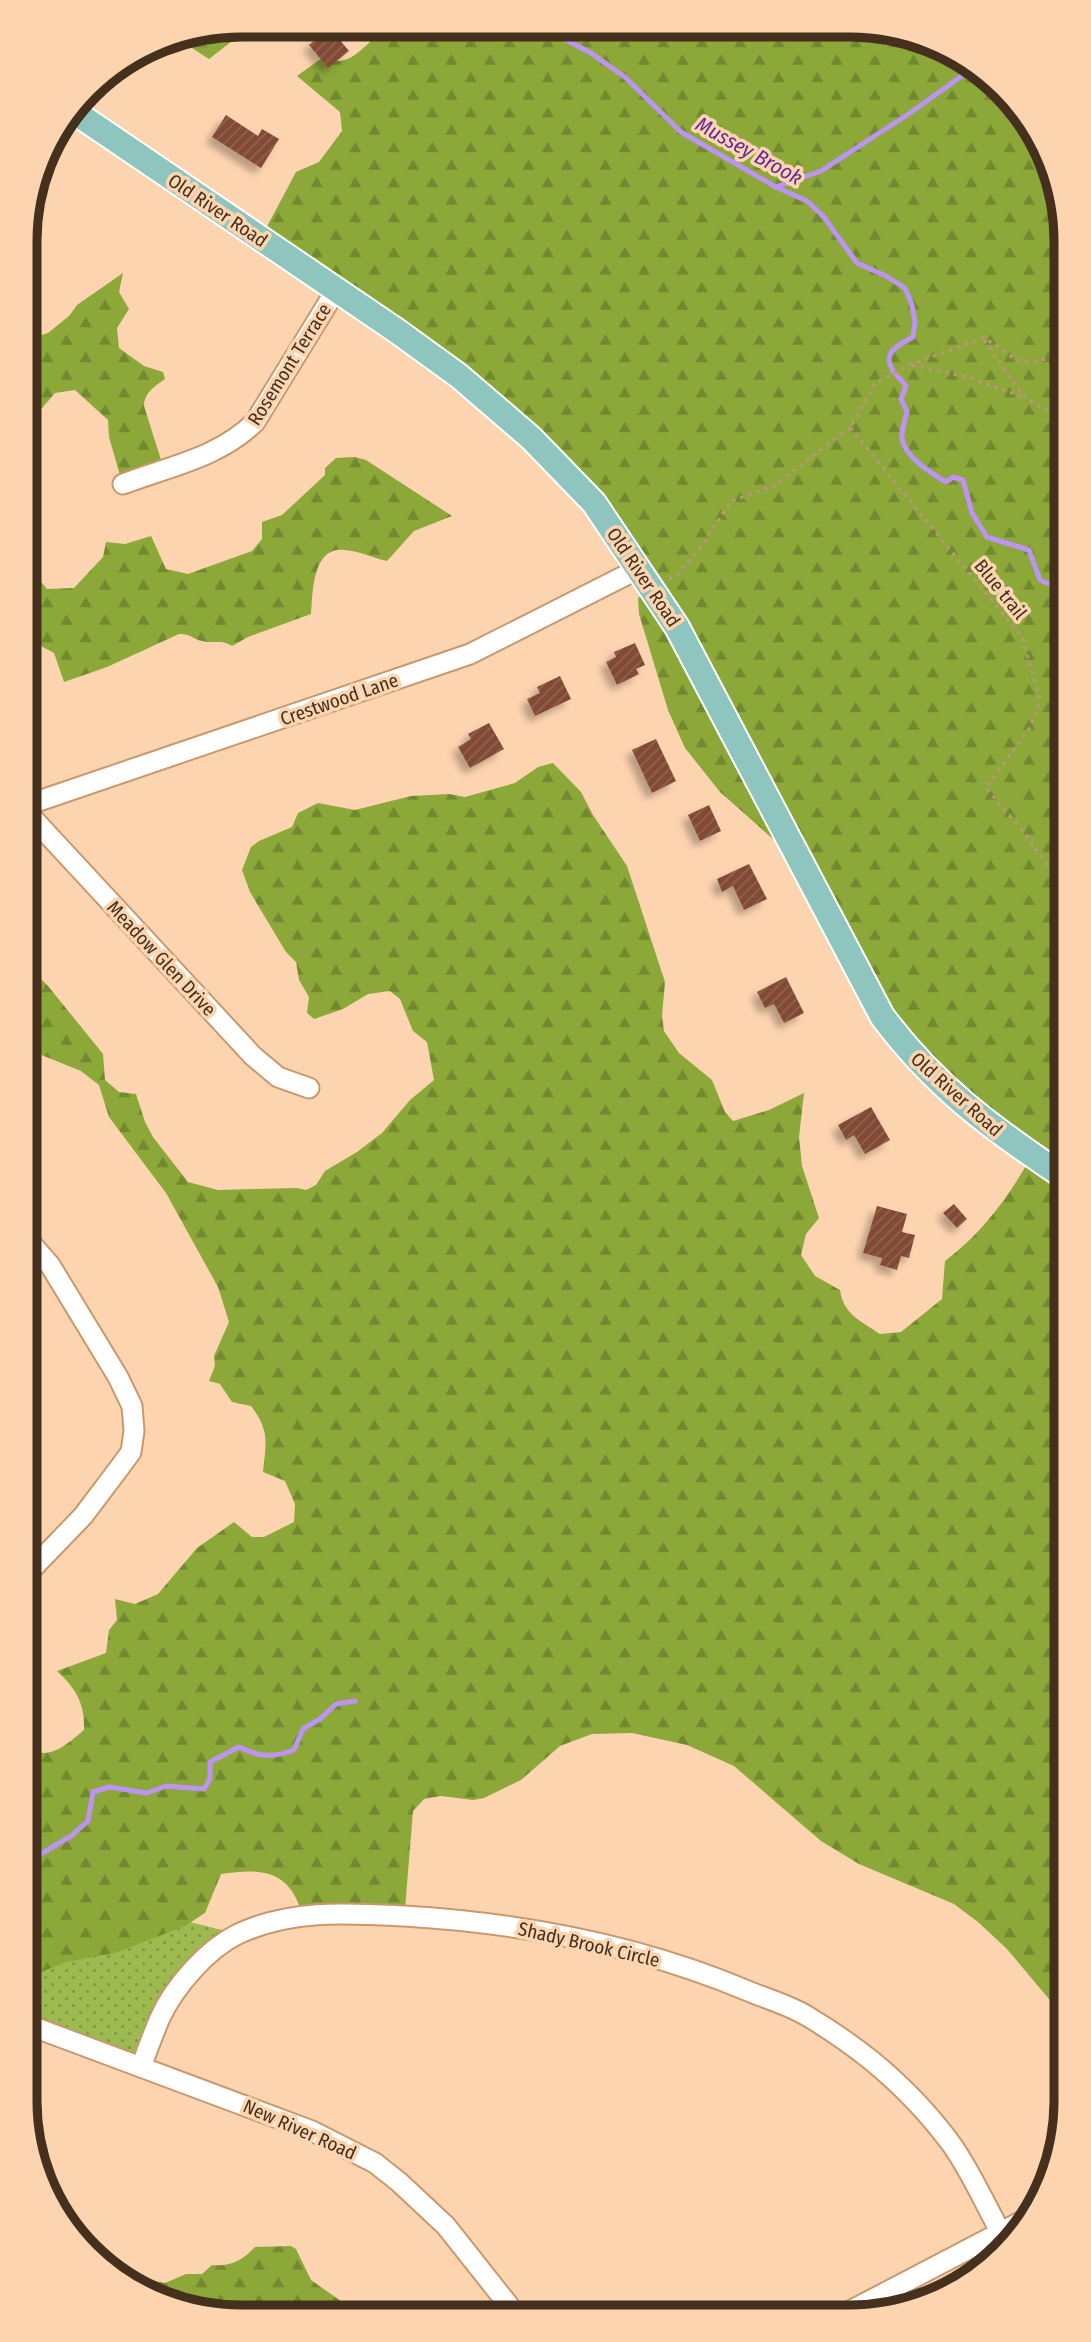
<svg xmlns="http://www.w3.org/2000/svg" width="1091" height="2342" font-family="'Fira Sans Condensed',sans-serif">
<defs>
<pattern id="grass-dots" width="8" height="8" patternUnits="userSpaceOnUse" patternTransform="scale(1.75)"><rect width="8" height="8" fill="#9cba4f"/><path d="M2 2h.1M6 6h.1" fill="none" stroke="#819841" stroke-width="1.8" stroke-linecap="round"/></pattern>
<pattern id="forest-firs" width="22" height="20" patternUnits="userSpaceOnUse" patternTransform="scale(1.75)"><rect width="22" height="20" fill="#8ba839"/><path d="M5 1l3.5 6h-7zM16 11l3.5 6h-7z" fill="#73892f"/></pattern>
<pattern id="building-hatch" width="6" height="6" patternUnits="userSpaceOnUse" patternTransform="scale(1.75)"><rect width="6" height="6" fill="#824a34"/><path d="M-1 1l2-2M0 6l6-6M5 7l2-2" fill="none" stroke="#90624f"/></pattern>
<filter id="shadow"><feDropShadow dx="-6" dy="6" stdDeviation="3.5" flood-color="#0004"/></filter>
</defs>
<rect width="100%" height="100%" fill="#fdd4b0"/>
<path fill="url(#grass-dots)" d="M178,1919L238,1934L191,1971L141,2067L31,2026V1969Z"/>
<g fill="url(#forest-firs)">
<path d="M240,25H253L209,59L175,37Z"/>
<path d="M370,25L892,29L993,78L1030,121L1059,184L1063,1299C1059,1314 1053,1329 1063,1343L1066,2007L1049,1999L1007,1949L978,1922L954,1904L859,1864L821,1841L734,1766L687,1745L632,1733L592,1734L560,1746L521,1780L484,1798L473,1800L441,1796L424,1799L413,1811L405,1909L301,1910C287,1868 259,1869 221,1874L205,1913L185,1926L115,1953L66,1962L31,1976L30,1750C52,1760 68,1743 84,1730C85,1703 76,1689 57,1671L106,1653L109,1630L117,1620L115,1599L135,1604L158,1594L197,1548L234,1522L252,1537H264L294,1522L295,1504L285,1481L263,1472C266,1442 270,1431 251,1406L232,1402L220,1384L209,1381L215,1366L214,1356L229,1322L218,1287L166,1193L109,1117L99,1085L81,1071L39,1054L28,1047V1021L30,1014L28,1011V966L48,986L103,1054L105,1080L119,1092L136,1094L145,1122L153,1137L188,1182L218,1190L297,1188L306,1190L316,1185L325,1171L357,1152L382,1133L410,1100L434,1080L427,1042L413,1031L400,999L390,991L368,994L343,1009L314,1019L307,1013L309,997L299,980L296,962L286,952L250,892L242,870L251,847L259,841L292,827L298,813L318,803L355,810L411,796L449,794L465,797L515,783L538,767L553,763L581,792L593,815L627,866L665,982L662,1016L664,1031L679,1053L712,1080L725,1112L733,1121L769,1110L804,1093L799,1137L802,1166L819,1218L806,1234L801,1255L815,1276L840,1290C843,1314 861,1321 880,1334L901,1332L942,1299L945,1261C982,1233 1008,1198 1031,1157L923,1063L783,848L720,792L685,748L668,710L639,614L638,598L653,587L588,490L263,234L296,172L319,162L342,131L340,112L297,76L322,58C345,66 353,57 370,42Z"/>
<path d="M123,273L119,292L129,309L117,328L119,348L144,366L163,372L165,379C155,386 144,393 144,406L162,463L120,475L109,437L108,420L75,390L55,393L26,427L25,340L48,333L69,316L77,305Z"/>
<path d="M355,457L366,460L452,516L414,531L387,561C373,558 360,551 345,550C312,546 313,592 311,614L248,637L232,646C222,639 213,644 202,641C192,639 192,634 179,634L107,667L64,682L54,653L41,646L31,630H26V559L29,567L47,589L74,588L103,557L106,542L125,544L151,536L166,569L188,574L252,551L262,539V522L282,515L325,475V468L336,458Z"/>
<path d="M291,2246L296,2249L311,2280L358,2313H199L117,2273L129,2270L151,2280L165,2283L186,2274H202L212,2265C231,2267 243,2260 255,2247Z"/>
</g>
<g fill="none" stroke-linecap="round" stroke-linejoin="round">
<g stroke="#bd94f4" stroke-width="5">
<path d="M539,26L591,53L626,78L681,132L776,187L807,201L824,217L857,263L886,276L905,288L912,305L915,322L913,337C902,343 883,351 891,367C894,374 902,380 906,386L901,399L907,412C905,420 901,431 902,439C906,458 931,473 946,482L953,477L963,480L972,513L987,537L1029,550L1040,580L1054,586L1061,594"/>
<path d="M776,187L821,171L910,113L973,68"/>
<path d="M31,1860L71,1836L88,1821L93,1792L109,1787L147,1793L166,1786L204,1789L210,1779V1762L239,1747C259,1757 272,1758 294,1750L303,1729L320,1719L336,1704L355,1701"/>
</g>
</g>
<g fill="url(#building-hatch)" filter="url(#shadow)">
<path d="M330,28L349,51L328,68L309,45Z"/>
<path d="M226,115L258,136L262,129L279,139L261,168L212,137Z"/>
<path d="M635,643L645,665L636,669L639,674L617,685L606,662L616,657L614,652Z"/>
<path d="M560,676L571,699L535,716L527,699L540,693L537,687Z"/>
<path d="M489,723L504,749L470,768L458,747L471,739L468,734Z"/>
<path d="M656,739L676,781L652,793L632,750Z"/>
<path d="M709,805L721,831L700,841L688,815Z"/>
<path d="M749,864L767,899L744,910L733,886L722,892L717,879Z"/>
<path d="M786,977L804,1013L784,1023L774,1004L765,1008L757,992Z"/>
<path d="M871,1107L890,1140L865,1154L854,1135L846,1140L838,1125Z"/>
<path d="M954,1204L967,1219L957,1228L943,1213Z"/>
<path d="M877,1206L907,1214L902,1232L915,1235L909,1258L901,1256L897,1270L880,1265L882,1258L863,1253Z"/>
</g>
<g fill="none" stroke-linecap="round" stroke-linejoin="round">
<g stroke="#c9986c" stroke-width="23">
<g id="minor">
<path d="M123,484C170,466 218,458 255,422L336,290"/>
<path d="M27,805L470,654L640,568"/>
<path d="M27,812L253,1056L278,1077L309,1088"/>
<path d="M29,1241L50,1265L118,1377L132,1406L134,1431L131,1452L117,1471L83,1516L30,1571"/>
<path d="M31,2026L312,2131L375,2163L399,2182L446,2226L514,2312"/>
<path d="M141,2067C147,2051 153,2034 160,2018C174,1987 207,1949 238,1934C291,1909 348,1913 404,1916C522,1923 639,1945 748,1991C767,1999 789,2005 807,2016C829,2029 852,2045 872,2061C900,2084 930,2115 952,2145C971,2172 985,2204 1001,2233"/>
<path d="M852,2310L1030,2217"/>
</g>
</g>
<g stroke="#fff" stroke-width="28">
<path id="major" d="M73,111L397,331L459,376L531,438L594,503L677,627L882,1016C934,1086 991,1128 1063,1176"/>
</g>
<g stroke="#b89779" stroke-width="3.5" stroke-dasharray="3.5 5" stroke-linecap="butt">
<path d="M984,340L1024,397L1046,410L1060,423"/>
<path d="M912,365L967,377L1024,397"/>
<path d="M850,428L1022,637L1040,700L1029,729L986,788L1027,836L1062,889"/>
<path d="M669,579L677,575L701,547L731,501L773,486L850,428L875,383L909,365L983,338C997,344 1008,357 1021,361C1032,364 1050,358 1060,354"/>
</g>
<use href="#minor" stroke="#fff" stroke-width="19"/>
<use href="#major" stroke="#8ec5be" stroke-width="24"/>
</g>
<g text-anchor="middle" stroke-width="7" stroke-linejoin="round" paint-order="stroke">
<g font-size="19" fill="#44301d" stroke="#fdd4b0">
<text transform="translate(218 210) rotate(34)" y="7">Old River Road</text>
<text transform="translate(289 364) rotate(-58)" y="7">Rosemont Terrace</text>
<text transform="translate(644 577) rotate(56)" y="7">Old River Road</text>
<text transform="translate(1001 589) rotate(51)" y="7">Blue trail</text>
<text transform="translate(339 699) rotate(-19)" y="7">Crestwood Lane</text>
<text transform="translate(162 958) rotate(47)" y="7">Meadow Glen Drive</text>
<text transform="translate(957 1094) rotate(42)" y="7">Old River Road</text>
<text transform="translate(589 1944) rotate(13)" y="7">Shady Brook Circle</text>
<text transform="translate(300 2129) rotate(24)" y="7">New River Road</text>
</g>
<g font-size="21" font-style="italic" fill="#622a99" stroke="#fdd4b0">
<text transform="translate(749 151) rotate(29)" y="7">Mussey Brook</text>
</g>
</g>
<path d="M0 0H1091V2342H0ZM241 37H850A204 204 0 0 1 1054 241V2101A204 204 0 0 1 850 2305H241A204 204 0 0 1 37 2101V241A204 204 0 0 1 241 37Z" fill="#fdd4b0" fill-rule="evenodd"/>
<path fill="none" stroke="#44301d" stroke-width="9" d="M241 37H850A204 204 0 0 1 1054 241V2101A204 204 0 0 1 850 2305H241A204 204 0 0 1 37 2101V241A204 204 0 0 1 241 37Z"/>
</svg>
